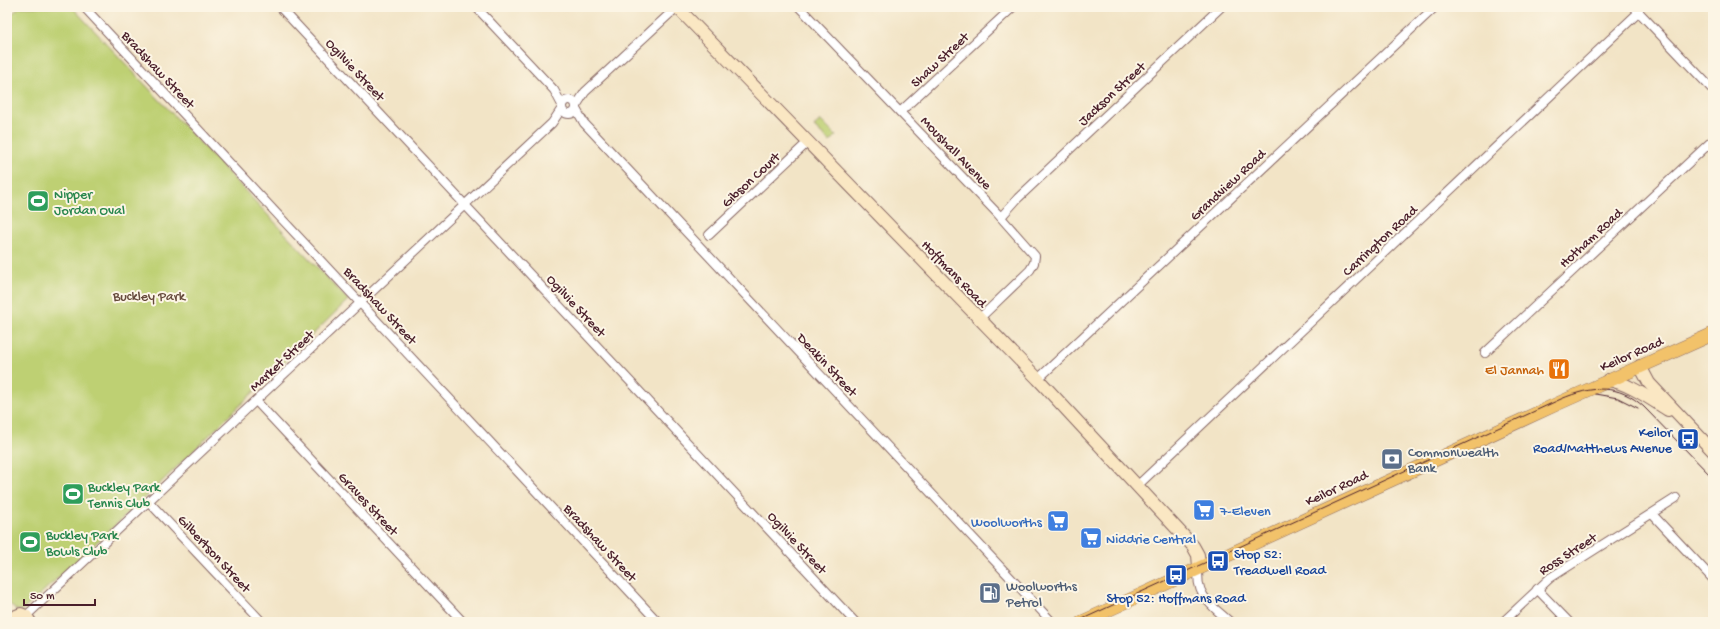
<svg xmlns="http://www.w3.org/2000/svg" width="1720" height="629" font-family="'Gochi Hand',sans-serif">
<rect width="100%" height="100%" fill="#fcf5e5"/>
<filter id="ink" filterUnits="userSpaceOnUse"><feTurbulence type="fractalNoise" baseFrequency=".025" numOctaves="2"/><feDisplacementMap in="SourceGraphic" scale="8" xChannelSelector="R" yChannelSelector="G"/><feConvolveMatrix kernelMatrix="1 2 1 2 8 2 1 2 1" color-interpolation-filters="sRGB"/></filter>
<filter id="wash" filterUnits="userSpaceOnUse"><feTurbulence type="fractalNoise" baseFrequency=".012" numOctaves="4" result="noise"/><feDisplacementMap in="SourceGraphic" scale="16" xChannelSelector="R" yChannelSelector="G"/><feGaussianBlur stdDeviation="0.9" result="paint"/><feColorMatrix in="noise" values="0 0 0 0 0 0 0 0 0 0 0 0 0 0 0 0 0 1.4 0 .05"/><feComposite in="paint" operator="in"/></filter>
<g filter="url(#wash)">
<rect width="100%" height="100%" fill="#f2e4c6"/>
<g fill="#bed073" stroke="#84784f">
<path d="M20,7H72L348,300L147,496L23,610H16L7,601V18Z"/>
<path d="M820,120L836,136L830,142L814,127Z"/>
</g>
</g>
<g filter="url(#ink)">
<g fill="none" stroke-linecap="round" stroke-linejoin="round">
<g stroke="#856461" stroke-width="10">
<g id="street">
<path d="M84,7L658,622"/>
<path d="M280,7L855,622"/>
<path d="M476,7L554,90L562,105"/>
<path d="M799,7L997,213L1035,256L1034,263L1030,270L979,319"/>
<path d="M1634,7L1713,90"/>
<circle cx="569" cy="107" r="7"/>
<path d="M576,106L585,92L677,7"/>
<path d="M576,109L584,123L1052,622"/>
<path d="M900,112L1013,7"/>
<path d="M1001,217L1018,198L1221,7"/>
<path d="M709,235L808,142"/>
<path d="M1485,353L1713,140"/>
<path d="M1038,379L1435,7"/>
<path d="M256,401L463,622"/>
<path d="M1137,486L1639,12"/>
<path d="M149,502L262,622"/>
<path d="M1652,514L1713,579"/>
<path d="M1199,567C1194,595 1211,605 1230,622"/>
<path d="M1537,589L1569,622"/>
<path d="M26,616L552,123L562,108"/>
<path d="M1503,622L1550,578L1676,498"/>
</g>
</g>
<g stroke="#856461" stroke-width="14">
<g id="secondary">
<path d="M677,7L1038,379L1193,546L1198,555L1199,567"/>
<path d="M1640,366L1649,383L1713,451"/>
<path d="M1608,380C1627,382 1652,400 1668,410"/>
<path d="M12,622L14,617L21,614L26,616L30,622"/>
</g>
</g>
<g stroke="#856461" stroke-width="14">
<path id="primary" d="M1082,622L1557,404L1713,334"/>
</g>
<use href="#street" stroke="#fff" stroke-width="8"/>
<use href="#secondary" stroke="#fae7c3" stroke-width="12"/>
<use href="#primary" stroke="#f2c26a" stroke-width="13"/>
<g stroke="#4a1f2b" stroke-width="1">
<path d="M1595,394L1618,398L1638,408"/>
<path d="M1076,622L1561,399C1592,386 1618,383 1644,407L1713,478"/>
</g>
</g>
</g>
<defs>
<g id="stadium-square" transform="scale(1.15)"><rect x="-9" y="-9" width="18" height="18" rx="4" fill="#2e9e5b" stroke="#fcf5e5"/><path d="M0-5a6.5 5 0 1 0 0 10a6.5 5 0 1 0 0-10ZM-3.5-1.8h7v3.6h-7Z" fill="#fff"/></g>
<g id="restaurant-square" transform="scale(1.15)"><rect x="-9" y="-9" width="18" height="18" rx="4" fill="#e8710a" stroke="#fcf5e5"/><path d="M-5-6h1v4h1v-4h1v4h1v-4h1v5L-1.5 .5V6h-2V.5L-5-1ZM5-6V6H3V1.5H1.5Q1.5-4 5-6Z" fill="#fff"/></g>
<g id="bus-square" transform="scale(1.15)"><rect x="-9" y="-9" width="18" height="18" rx="4" fill="#1a4fb4" stroke="#fcf5e5"/><path d="M-5-6H5V4H4V6H2V4H-2V6H-4V4H-5ZM-3.5-4V0h7V-4ZM-3.5 1.2v1.5H-2V1.2ZM2 1.2v1.5H3.5V1.2Z" fill="#fff"/></g>
<g id="bank-square" transform="scale(1.15)"><rect x="-9" y="-9" width="18" height="18" rx="4" fill="#5c6f8a" stroke="#fcf5e5"/><path d="M-6-4H6V4H-6ZM0-2.3a2.3 2.3 0 1 0 0 4.6a2.3 2.3 0 1 0 0-4.6Z" fill="#fff"/></g>
<g id="supermarket-square" transform="scale(1.15)"><rect x="-9" y="-9" width="18" height="18" rx="4" fill="#3f7fe0" stroke="#fcf5e5"/><path d="M-6-5.5h2.5l.6 2H6L4.5 2H-2.5L-4.4-4H-6ZM-1.5 3.2a1.3 1.3 0 1 0 .1 0ZM3 3.2a1.3 1.3 0 1 0 .1 0Z" fill="#fff"/></g>
<g id="fuel-square" transform="scale(1.15)"><rect x="-9" y="-9" width="18" height="18" rx="4" fill="#5c6f8a" stroke="#fcf5e5"/><path d="M-5.5-6h7V0h2V4h1.3V-2.5L3-4.5l.8-.8L6-3V5H2.5V1h-1V6h-7ZM-4.2-4.7v3.2H.2V-4.7Z" fill="#fff"/></g>
</defs>
<g fill-rule="evenodd">
<use href="#stadium-square" x="38" y="201"/>
<use href="#restaurant-square" x="1559" y="369"/>
<use href="#bus-square" x="1688" y="439"/>
<use href="#bank-square" x="1392" y="459"/>
<use href="#stadium-square" x="73" y="494"/>
<use href="#supermarket-square" x="1204" y="510"/>
<use href="#supermarket-square" x="1058" y="521"/>
<use href="#supermarket-square" x="1091" y="538"/>
<use href="#stadium-square" x="30" y="542"/>
<use href="#bus-square" x="1218" y="561"/>
<use href="#bus-square" x="1176" y="575"/>
<use href="#fuel-square" x="990" y="593"/>
</g>
<g text-anchor="middle" stroke-width="4" stroke-linejoin="round" paint-order="stroke">
<g font-size="14" fill="#4a1f2b" stroke="#fcf5e5">
<text transform="translate(939 59) rotate(-43)" y="5">Shaw Street</text>
<text transform="translate(159 69) rotate(47)" y="5">Bradshaw Street</text>
<text transform="translate(356 69) rotate(47)" y="5">Ogilvie Street</text>
<text transform="translate(1111 93) rotate(-43)" y="5">Jackson Street</text>
<text transform="translate(957 152) rotate(46)" y="5">Moushall Avenue</text>
<text transform="translate(750 179) rotate(-43)" y="5">Gibson Court</text>
<text transform="translate(1227 184) rotate(-43)" y="5">Grandview Road</text>
<text transform="translate(1590 237) rotate(-43)" y="5">Hotham Road</text>
<text transform="translate(1379 240) rotate(-43)" y="5">Carrington Road</text>
<text transform="translate(955 273) rotate(46)" y="5">Hoffmans Road</text>
<text transform="translate(381 305) rotate(47)" y="5">Bradshaw Street</text>
<text transform="translate(577 305) rotate(47)" y="5">Ogilvie Street</text>
<text transform="translate(1631 353) rotate(-24)" y="5">Keilor Road</text>
<text transform="translate(281 360) rotate(-43)" y="5">Market Street</text>
<text transform="translate(828 364) rotate(47)" y="5">Deakin Street</text>
<text transform="translate(1336 487) rotate(-25)" y="5">Keilor Road</text>
<text transform="translate(369 503) rotate(47)" y="5">Graves Street</text>
<text transform="translate(601 542) rotate(47)" y="5">Bradshaw Street</text>
<text transform="translate(798 542) rotate(47)" y="5">Ogilvie Street</text>
<text transform="translate(215 553) rotate(47)" y="5">Gilbertson Street</text>
<text transform="translate(1567 553) rotate(-33)" y="5">Ross Street</text>
</g>
<g font-size="14" fill="#27864d" stroke="#fcf5e5" text-anchor="start">
<text x="54" y="198">Nipper<tspan x="54" dy="16">Jordan Oval</tspan></text>
<text x="88" y="491">Buckley Park<tspan x="88" dy="16">Tennis Club</tspan></text>
<text x="46" y="539">Buckley Park<tspan x="46" dy="16">Bowls Club</tspan></text>
</g>
<g font-size="14" fill="#674b3d" stroke="#fcf5e5">
<text x="149" y="300">Buckley Park</text>
</g>
<g font-size="14" fill="#c56008" stroke="#fcf5e5" text-anchor="end">
<text x="1544" y="374">El Jannah</text>
</g>
<g font-size="14" fill="#164399" stroke="#fcf5e5" text-anchor="end">
<text x="1672" y="436">Keilor<tspan x="1672" dy="16">Road/Matthews Avenue</tspan></text>
<text x="1234" y="558" text-anchor="start">Stop 52:<tspan x="1234" dy="16">Treadwell Road</tspan></text>
<text x="1176" y="602" text-anchor="middle">Stop 52: Hoffmans Road</text>
</g>
<g font-size="14" fill="#4e5e75" stroke="#fcf5e5" text-anchor="start">
<text x="1408" y="456">Commonwealth<tspan x="1408" dy="16">Bank</tspan></text>
<text x="1006" y="590">Woolworths<tspan x="1006" dy="16">Petrol</tspan></text>
</g>
<g font-size="14" fill="#366cbe" stroke="#fcf5e5" text-anchor="start">
<text x="1220" y="515">7-Eleven</text>
<text x="1042" y="526" text-anchor="end">Woolworths</text>
<text x="1106" y="543">Niddrie Central</text>
</g>
</g>
<rect width="1720" height="629" fill="none" stroke="#fcf5e5" stroke-width="24"/>
<path d="M24 599v6h71v-6" fill="none" stroke="#4a1f2b" stroke-width="2"/>
<text x="30" y="599" font-size="12" fill="#4a1f2b" stroke="#fcf5e5" stroke-width="3" paint-order="stroke">50 m</text>
</svg>
